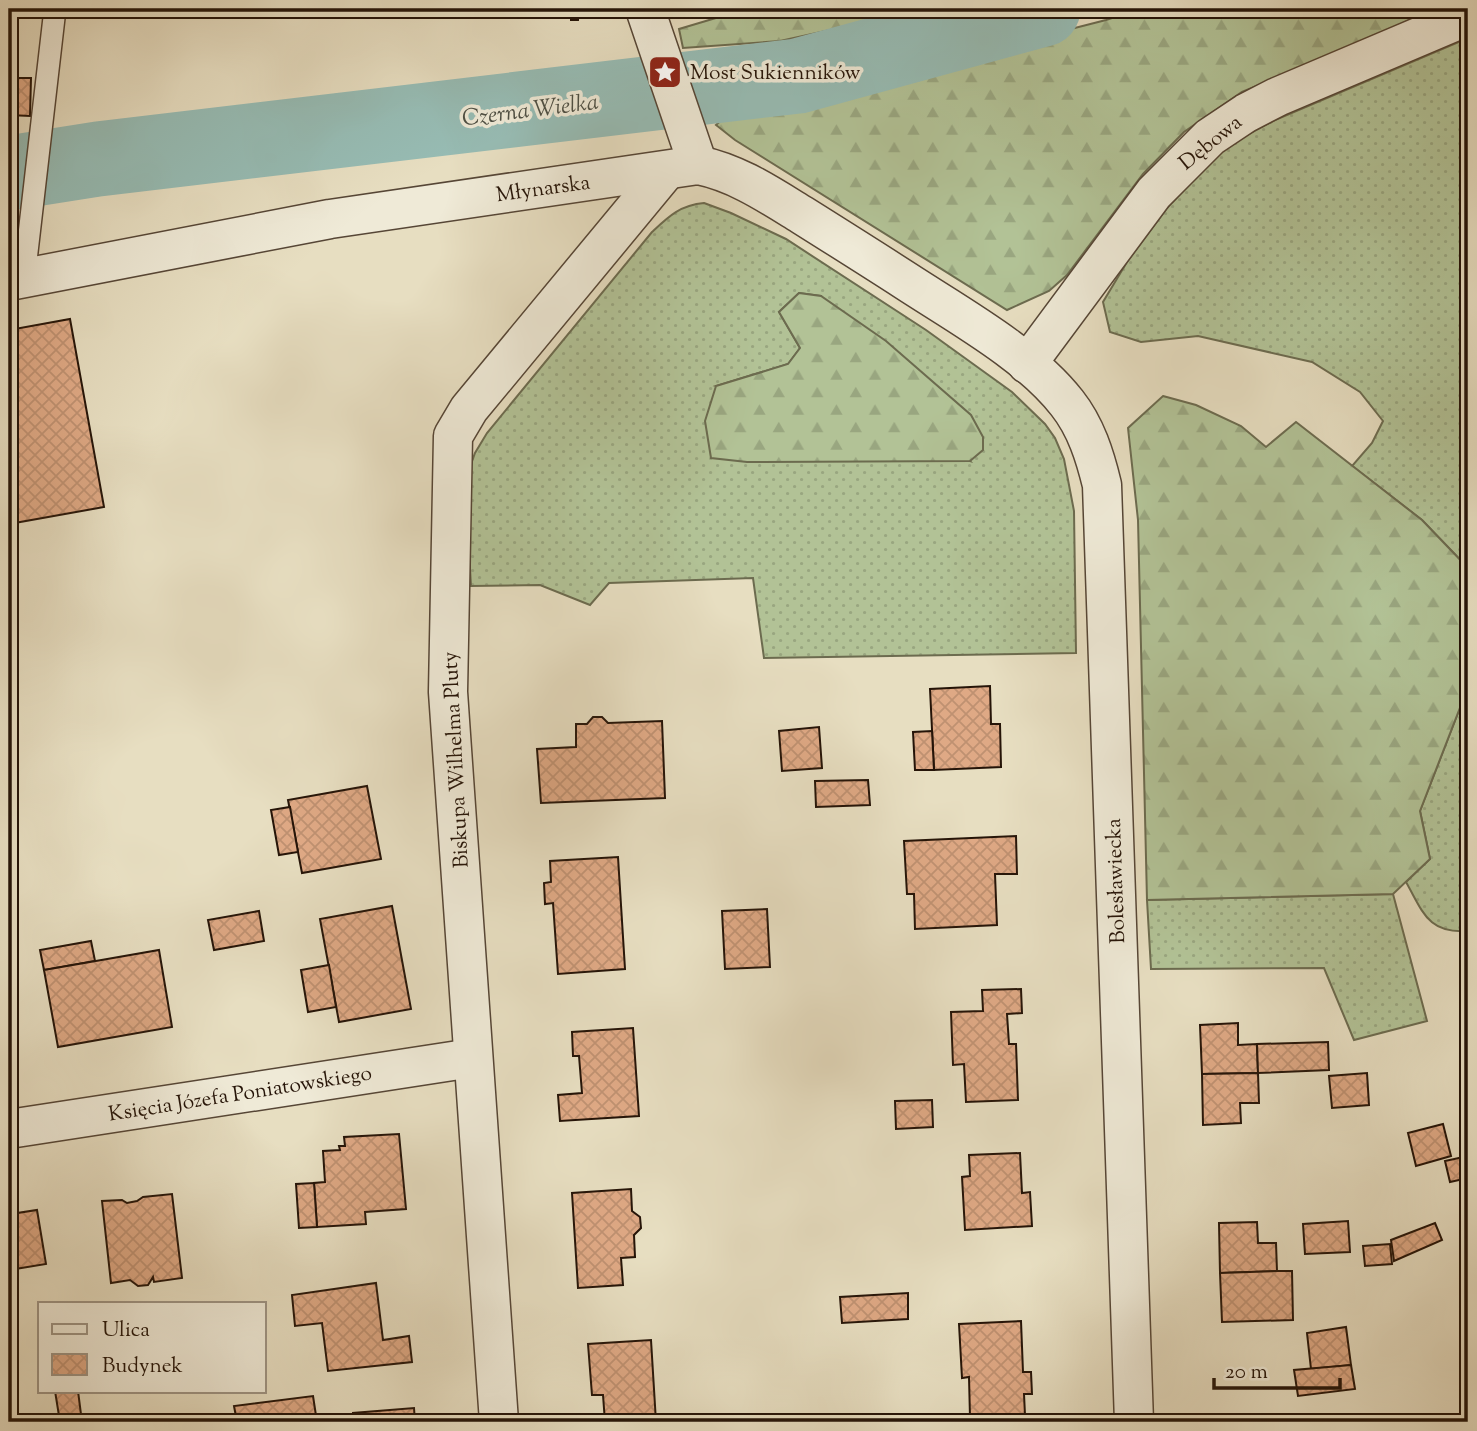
<svg xmlns="http://www.w3.org/2000/svg" width="1477" height="1431" font-family="'Sorts Mill Goudy',serif">
<defs>
<pattern id="grass-dots" width="8" height="8" patternUnits="userSpaceOnUse" patternTransform="scale(1.75)"><rect width="8" height="8" fill="#b2c296"/><path d="M2 2h.1M6 6h.1" fill="none" stroke="#99a680" stroke-width="1.8" stroke-linecap="round"/></pattern>
<pattern id="forest-firs" width="22" height="20" patternUnits="userSpaceOnUse" patternTransform="scale(1.75)"><rect width="22" height="20" fill="#b2c296"/><path d="M5 1l3.5 6h-7zM16 11l3.5 6h-7z" fill="#99a680"/></pattern>
<pattern id="building-cross-hatch" width="8" height="8" patternUnits="userSpaceOnUse" patternTransform="scale(1.75)"><rect width="8" height="8" fill="#dfa985"/><path d="M0 0l8 8M0 8l8-8" fill="none" stroke="#bf9171"/></pattern>
</defs>
<rect width="100%" height="100%" fill="#e7dec1"/>
<filter id="stains"><feTurbulence type="fractalNoise" baseFrequency=".00286" numOctaves="4"/><feColorMatrix values="0 0 0 0 .2 0 0 0 0 .09 0 0 0 0 .02 0 0 0 .5 -.17"/></filter>
<radialGradient id="worn" r=".72"><stop offset=".6" stop-color="#630" stop-opacity="0"/><stop offset="1" stop-color="#630" stop-opacity=".3"/></radialGradient>
<g fill="url(#grass-dots)" stroke="#6c6b4f" stroke-width="2" fill-rule="evenodd">
<path d="M1468,38V568L1422,520L1352,466L1372,443L1383,421L1360,392L1312,362L1198,336L1141,342L1110,332L1103,302L1127,262L1167,208L1226,146L1275,120Z"/>
<path d="M704,203L731,213L786,239L926,330L1012,392L1045,424L1055,438L1064,459L1074,511L1076,653L764,658L753,578L609,583L590,605L540,585L471,586L465,481L475,453L487,433L652,232C668,217 680,205 704,203ZM799,293L821,296L970,461L716,386L788,364L800,348L779,312Z"/>
<path d="M1468,687V931C1428,934 1423,912 1406,882L1430,859L1420,811Z"/>
<path d="M1393,894L1427,1021L1354,1040L1324,968L1151,969L1147,900Z"/>
</g>
<g fill="url(#forest-firs)" stroke="#6c6b4f" stroke-width="2">
<path d="M746,9H926L780,41L683,48L679,29Z"/>
<path d="M1139,9H1433L1354,46L1242,92L1184,132L1143,174L1067,275L1049,291L1007,310L735,140L716,125L734,108L868,81L1106,20Z"/>
<path d="M799,293L821,296L886,341L971,415L983,437V450L970,461L747,462L711,458L705,421L716,386L788,364L800,348L779,312Z"/>
<path d="M1163,396L1196,405L1241,426L1266,447L1296,422L1422,520L1468,568V687L1420,811L1430,859L1393,894L1147,900L1138,520L1128,428Z"/>
</g>
<g fill="none" stroke-linecap="round" stroke-linejoin="round">
<path stroke="#97bcb4" stroke-width="75" d="M9,173L98,159L798,76L1043,9"/>
</g>
<g fill="url(#building-cross-hatch)" stroke="#251408" stroke-width="2">
<path d="M9,9H19L14,63H9Z"/>
<path d="M499,9H579L578,20H571V16Z"/>
<path d="M9,78H31L30,116L9,115Z"/>
<path d="M70,319L104,507L9,524V330Z"/>
<path d="M990,686L991,724H1000L1001,767L934,770L930,689Z"/>
<path d="M593,717H602L608,723L662,721L665,798L541,803L537,749L576,747V724H587Z"/>
<path d="M819,727L822,768L782,771L779,731Z"/>
<path d="M932,731L934,770H915L913,732Z"/>
<path d="M868,780L870,805L816,807L815,781Z"/>
<path d="M367,786L381,859L302,873L288,800Z"/>
<path d="M290,807L298,852L279,855L271,810Z"/>
<path d="M1016,836L1017,874H995L997,925L915,929L914,894H907L904,841Z"/>
<path d="M618,857L625,969L558,974L553,903L545,904L544,883L551,882L550,861Z"/>
<path d="M392,906L411,1009L339,1022L320,919Z"/>
<path d="M767,909L770,967L725,969L722,911Z"/>
<path d="M259,911L264,941L214,950L208,920Z"/>
<path d="M91,941L95,961L44,970L40,950Z"/>
<path d="M159,950L172,1027L58,1047L44,970Z"/>
<path d="M329,965L336,1007L308,1012L301,970Z"/>
<path d="M1021,989L1022,1013L1007,1014L1009,1044H1016L1018,1100L966,1102L964,1064L953,1065L951,1012L983,1011L982,990Z"/>
<path d="M1238,1023V1045L1257,1044L1258,1073L1202,1074L1200,1025Z"/>
<path d="M633,1028L639,1116L560,1121L558,1095L582,1093L579,1056H573L572,1032Z"/>
<path d="M1328,1042L1329,1070L1258,1073L1257,1044Z"/>
<path d="M1258,1073L1259,1103H1240L1241,1123L1203,1125L1202,1074Z"/>
<path d="M1367,1073L1369,1105L1332,1108L1329,1076Z"/>
<path d="M932,1100L933,1127L896,1129L895,1101Z"/>
<path d="M1443,1124L1451,1156L1416,1166L1408,1133Z"/>
<path d="M399,1134L406,1209L365,1212L366,1224L317,1227L314,1183L325,1182L323,1151L340,1150L339,1146H345L344,1137Z"/>
<path d="M1020,1153L1022,1193L1030,1192L1032,1226L965,1230L962,1177L970,1176L969,1155Z"/>
<path d="M1468,1156V1178L1450,1182L1445,1161Z"/>
<path d="M314,1183L317,1227L299,1228L296,1184Z"/>
<path d="M631,1189L632,1211L640,1217L641,1228L634,1235L635,1257L621,1258L623,1285L578,1288L572,1193Z"/>
<path d="M172,1194L182,1278L154,1282L153,1277L148,1285L138,1286L130,1280L111,1283L102,1201L122,1200L127,1203L137,1201L143,1197Z"/>
<path d="M16,1208L17,1213L37,1210L46,1264L9,1270V1210Z"/>
<path d="M1348,1221L1350,1252L1305,1254L1303,1224Z"/>
<path d="M1257,1222L1258,1243H1276L1277,1271L1220,1273L1219,1223Z"/>
<path d="M1435,1223L1442,1240L1394,1261L1391,1240Z"/>
<path d="M1390,1244L1392,1264L1365,1266L1363,1246Z"/>
<path d="M1277,1271H1292L1293,1320L1222,1322L1220,1273Z"/>
<path d="M376,1283L383,1340L409,1336L412,1362L328,1371L322,1323L295,1326L292,1295Z"/>
<path d="M908,1293V1319L842,1323L840,1297Z"/>
<path d="M1021,1321L1023,1372H1031L1032,1394H1024L1025,1415L970,1417L969,1377L962,1378L959,1324Z"/>
<path d="M1346,1327L1351,1365L1311,1369L1307,1333Z"/>
<path d="M651,1340L656,1422H605L603,1395H592L588,1344Z"/>
<path d="M1351,1365L1355,1389L1298,1396L1294,1370Z"/>
<path d="M55,1391H78L82,1422H60Z"/>
<path d="M313,1396L317,1422H237L234,1406Z"/>
<path d="M414,1408L415,1422H353V1413Z"/>
<path d="M1251,1414V1422H1213V1415Z"/>
</g>
<g fill="none" stroke-linecap="round" stroke-linejoin="round">
<g stroke="#564636" stroke-width="24">
<path id="lane" d="M24,278L55,9"/>
</g>
<g stroke="#564636" stroke-width="41">
<g id="street">
<path d="M645,9L698,165"/>
<path d="M9,281L330,219L698,165C737,173 768,194 802,215C837,237 872,259 906,281C958,315 1029,354 1067,403C1086,427 1095,456 1102,485L1134,1422"/>
<path d="M1027,364L1154,193L1210,137L1246,113L1277,97L1468,16"/>
<path d="M9,1129L472,1058"/>
<path d="M499,1422L448,692L453,436L469,409L666,171"/>
</g>
</g>
<use href="#lane" stroke="#efead7" stroke-width="21"/>
<use href="#street" stroke="#efead7" stroke-width="38"/>
</g>
<defs>
<g id="sight-square" transform="scale(1.75)"><rect x="-9" y="-9" width="18" height="18" rx="4" fill="#8f2418" stroke="#efead7"/><path d="M0-6L1.8-2.2L6-1.7L2.9 1.2L3.7 5.4L0 3.3L-3.7 5.4L-2.9 1.2L-6-1.7L-1.8-2.2Z" fill="#fff"/></g>
</defs>
<g fill-rule="evenodd">
<use href="#sight-square" x="665" y="72"/>
</g>
<g text-anchor="middle" stroke-width="7" stroke-linejoin="round" paint-order="stroke">
<g font-size="21" fill="#251408" stroke="#efead7" text-anchor="start">
<text x="690" y="79">Most Sukienników</text>
</g>
<g font-size="21" fill="#251408" stroke="#efead7">
<text transform="translate(1210 142) rotate(-39)" y="7">Dębowa</text>
<text transform="translate(543 188) rotate(-8)" y="7">Młynarska</text>
<text transform="translate(455 760) rotate(-93)" y="7">Biskupa Wilhelma Pluty</text>
<text transform="translate(1115 881) rotate(-92)" y="7">Bolesławiecka</text>
<text transform="translate(240 1093) rotate(-9)" y="7">Księcia Józefa Poniatowskiego</text>
</g>
<g font-size="23" font-style="italic" fill="#4d4f44" stroke="#efead7">
<text transform="translate(530 109) rotate(-7)" y="8">Czerna Wielka</text>
</g>
</g>
<rect width="1477" height="1431" fill="none" stroke="#e7dec1" stroke-width="35"/>
<rect x="10" y="10" width="1456" height="1410" fill="none" stroke="#251408" stroke-width="3.5"/>
<rect x="18" y="18" width="1442" height="1396" fill="none" stroke="#251408" stroke-width="2"/>
<rect x="38" y="1302" width="228" height="91" fill="#efead7" stroke="#9e9484" stroke-width="2"/>
<rect x="52" y="1324" width="35" height="10" fill="#efead7" stroke="#9e9484" stroke-width="2"/>
<text x="102" y="1336" font-size="21" fill="#251408">Ulica</text>
<rect x="52" y="1354" width="35" height="21" fill="url(#building-cross-hatch)" stroke="#9e9484" stroke-width="2"/>
<text x="102" y="1372" font-size="21" fill="#251408">Budynek</text>
<path d="M1214 1378v10h126v-10" fill="none" stroke="#251408" stroke-width="3.5"/>
<text x="1225" y="1378" font-size="21" fill="#251408" stroke="#efead7" stroke-width="5" paint-order="stroke">20 m</text>
<rect width="100%" height="100%" filter="url(#stains)"/>
<rect width="100%" height="100%" fill="url(#worn)"/>
</svg>
